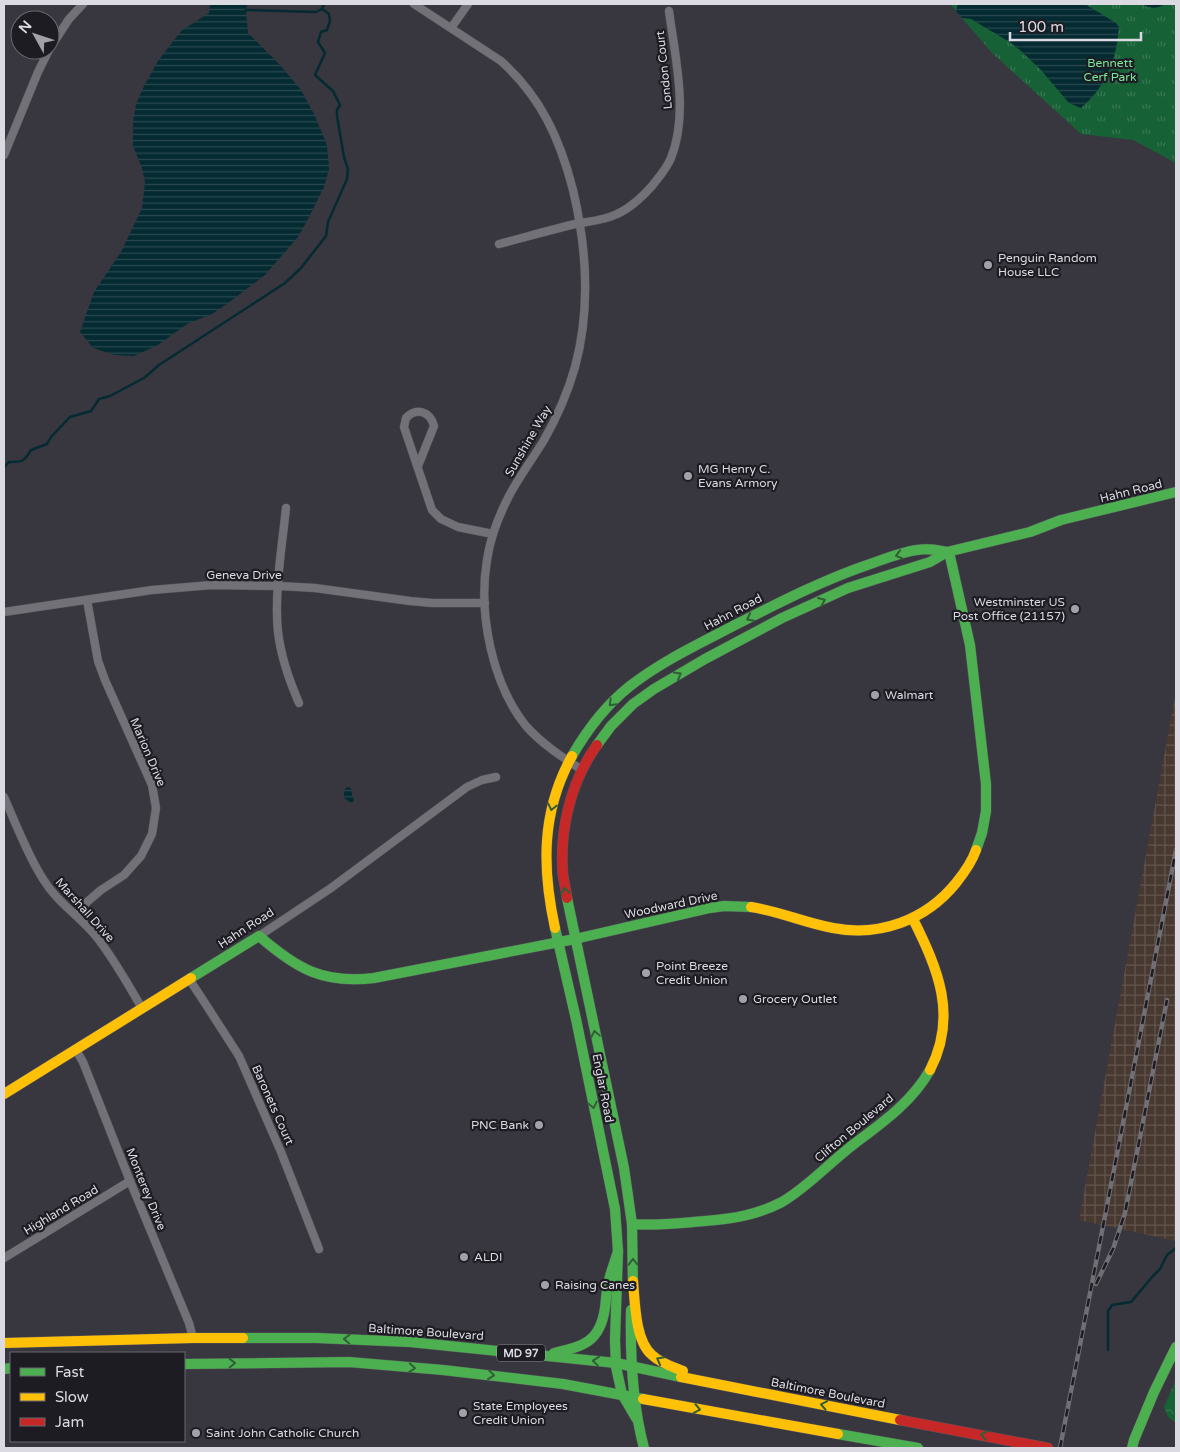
<svg xmlns="http://www.w3.org/2000/svg" width="1180" height="1452" font-family="'Varela Round',sans-serif">
<defs>
<pattern id="industrial-grid" width="8" height="8" patternUnits="userSpaceOnUse" patternTransform="scale(1.25)"><rect width="8" height="8" fill="#483930"/><path d="M0 4h8M4 0v8" fill="none" stroke="#62554e"/></pattern>
<pattern id="forest-crowns" width="20" height="18" patternUnits="userSpaceOnUse" patternTransform="scale(1.25)"><rect width="20" height="18" fill="#176136"/><path d="M2 6a3 3 0 1 1 6 0M12 15a3 3 0 1 1 6 0" fill="none" stroke="#387753"/></pattern>
<pattern id="park-tufts" width="24" height="20" patternUnits="userSpaceOnUse" patternTransform="scale(1.25)"><rect width="24" height="20" fill="#176136"/><path d="M3 7l-1-3M5 7V3M7 7l1-3M15 17l-1-3M17 17v-4M19 17l1-3" fill="none" stroke="#387753"/></pattern>
<pattern id="water-rules" width="6" height="5" patternUnits="userSpaceOnUse" patternTransform="scale(1.25)"><rect width="6" height="5" fill="#052b32"/><path d="M0 2.5h6" fill="none" stroke="#294950"/></pattern>
</defs>
<rect width="100%" height="100%" fill="#38363e"/>
<path fill="url(#industrial-grid)" d="M1176,691V1241L1079,1220Z"/>
<path fill="url(#forest-crowns)" d="M1176,1379V1423L1168,1417L1164,1407Z"/>
<path fill="url(#park-tufts)" d="M950,4H1176V163L1133,140L1081,134L992,53Z"/>
<g fill="url(#water-rules)">
<path d="M210,4H247L246,10L248,33L280,65L301,90L314,114L327,145L329,169L324,187L308,219L298,237L265,275L227,304L212,314L187,324L158,345L134,356L114,355L93,348L80,332L94,292L121,252L142,208L145,182L142,168L133,146V122L136,104L144,86L158,61L181,31L209,13Z"/>
<path d="M958,4H1085L1116,23L1119,27C1116,61 1107,85 1081,108L1069,103L1040,69L1021,51L1011,43L971,19L962,18L956,11Z"/>
<path d="M347,787L351,788L352,795L354,799L353,802L351,803L344,798V790Z"/>
</g>
<g fill="none" stroke-linecap="round" stroke-linejoin="round">
<g stroke="#052b32" stroke-width="2.5">
<path d="M1144,4C1150,7 1157,7 1163,4"/>
<path d="M246,10L316,12L322,9"/>
<path d="M4,467L9,462C22,462 24,462 31,450L47,444L51,437L70,417L91,411L99,399L110,396L144,378L159,365L285,283L301,268L326,236L328,222L347,179L348,169L344,157L337,116V110L340,105L333,91L315,75L325,53L318,42L321,32L327,30L330,21L329,14L322,9L324,4"/>
<path d="M1108,1350V1311L1112,1305L1131,1302L1153,1276L1160,1269L1167,1255L1176,1248"/>
</g>
<g stroke="#55535b" stroke-width="9">
<g id="street">
<path d="M414,4L501,61C541,97 560,139 573,190C587,249 591,308 575,367C568,392 557,417 544,440C532,460 517,479 507,500C497,520 490,539 487,560C478,613 492,684 526,726C542,744 562,757 582,770"/>
<path d="M451,28L468,4"/>
<path d="M50,48L69,19L83,4"/>
<path d="M4,155L38,72L49,50"/>
<path d="M499,244C526,237 553,229 580,223C593,221 605,220 617,214C631,208 642,197 652,186C659,177 667,168 671,158C689,113 675,57 669,11"/>
<path d="M418,466L434,426C430,411 416,407 406,418L404,427L432,510L441,519L458,527L493,534"/>
<path d="M286,508C282,546 274,594 278,632C281,657 289,680 299,703"/>
<path d="M4,612L152,590L212,585L279,586L315,588L410,601L432,603H485"/>
<path d="M4,797C16,824 27,854 43,879C56,901 78,915 95,935C113,957 127,983 142,1008"/>
<path d="M76,915L87,902L101,890L124,875L141,856L152,834L156,808L152,785L105,680L98,661L87,600"/>
<path d="M259,936L331,888L467,787L482,780L496,777"/>
<path d="M189,979L201,997L239,1056L281,1152L319,1249"/>
<path d="M76,1050L83,1062L130,1181L189,1323L193,1338"/>
<path d="M4,1258L130,1181"/>
</g>
</g>
<g stroke="#55535b" stroke-width="11">
<g id="fast">
<path d="M949,552L970,645L986,784V811L982,833L976,850"/>
<path d="M597,745L611,726L633,704L654,689L705,659L782,618L848,588L930,562L947,552L1030,532L1061,520L1176,492"/>
<path d="M572,756C587,730 606,705 630,686C662,661 699,644 735,625C780,602 825,579 873,563C887,558 902,552 917,550C928,548 937,550 947,552"/>
<path d="M567,898L624,1168L632,1224L633,1288"/>
<path d="M555,928L576,1019L615,1209L618,1251L615,1340L616,1367L622,1394L636,1418"/>
<path d="M191,978L259,936C297,969 323,984 374,978L575,939L710,908L724,906L751,907"/>
<path d="M632,1224C657,1226 680,1223 705,1221C732,1219 757,1215 782,1202C809,1186 829,1163 854,1144C882,1123 912,1102 930,1070"/>
<path d="M631,1310C630,1357 632,1403 644,1448"/>
<path d="M243,1338H317L410,1342L616,1363L681,1377"/>
<path d="M554,1353C584,1346 600,1342 605,1308C606,1301 606,1293 608,1285C610,1273 615,1262 618,1251"/>
<path d="M184,1364L349,1362L443,1370L563,1384L643,1399"/>
<path d="M4,1369L11,1368"/>
<path d="M838,1434L918,1448"/>
<path d="M1132,1448L1134,1440L1154,1392L1176,1347"/>
</g>
</g>
<g stroke="#55535b" stroke-width="11">
<g id="slow">
<path d="M751,907C779,911 805,923 833,928C880,937 926,920 956,883C964,873 972,862 976,850"/>
<path d="M913,919C938,969 958,1016 930,1070"/>
<path d="M555,928C542,868 541,812 572,756"/>
<path d="M4,1094L191,978"/>
<path d="M633,1281C635,1302 635,1341 652,1355C660,1363 673,1367 683,1371"/>
<path d="M4,1343L193,1338H243"/>
<path d="M681,1377L900,1420"/>
<path d="M643,1399L838,1434"/>
</g>
</g>
<g stroke="#55535b" stroke-width="11">
<g id="jam">
<path d="M567,898C566,890 564,882 563,875C559,830 571,781 597,745"/>
<path d="M900,1420L1048,1448"/>
</g>
</g>
<use href="#street" stroke="#727177" stroke-width="8"/>
<use href="#fast" stroke="#4caf50" stroke-width="10"/>
<use href="#slow" stroke="#ffc107" stroke-width="10"/>
<use href="#jam" stroke="#c62828" stroke-width="10"/>
<g stroke="#6f6f75" stroke-width="4.5">
<g id="rail">
<path d="M1096,1284L1113,1249L1125,1213L1167,1000"/>
<path d="M1060,1448L1176,850"/>
</g>
</g>
<use href="#rail" stroke="#1d1c22" stroke-width="2.5" stroke-dasharray="8" stroke-linecap="butt"/>
</g>
<defs><path id="oneway-chevron" d="M-2-3.5L2.5 0L-2 3.5" fill="none" stroke-width="1.6" stroke-linecap="round" stroke-linejoin="round" transform="scale(1.25)"/></defs>
<g stroke="#325e37">
<use href="#oneway-chevron" transform="translate(899 555) rotate(164)"/>
<use href="#oneway-chevron" transform="translate(822 601) rotate(-24)"/>
<use href="#oneway-chevron" transform="translate(750 618) rotate(152)"/>
<use href="#oneway-chevron" transform="translate(678 675) rotate(-30)"/>
<use href="#oneway-chevron" transform="translate(612 703) rotate(135)"/>
<use href="#oneway-chevron" transform="translate(552 807) rotate(103)"/>
<use href="#oneway-chevron" transform="translate(565 891) rotate(-99)"/>
<use href="#oneway-chevron" transform="translate(595 1034) rotate(-102)"/>
<use href="#oneway-chevron" transform="translate(593 1105) rotate(78)"/>
<use href="#oneway-chevron" transform="translate(633 1262) rotate(-91)"/>
<use href="#oneway-chevron" transform="translate(347 1339) rotate(-178)"/>
<use href="#oneway-chevron" transform="translate(660 1360) rotate(-152)"/>
<use href="#oneway-chevron" transform="translate(596 1361) rotate(-174)"/>
<use href="#oneway-chevron" transform="translate(232 1363) rotate(-1)"/>
<use href="#oneway-chevron" transform="translate(412 1368) rotate(5)"/>
<use href="#oneway-chevron" transform="translate(491 1375) rotate(6)"/>
<use href="#oneway-chevron" transform="translate(824 1405) rotate(-169)"/>
<use href="#oneway-chevron" transform="translate(697 1409) rotate(11)"/>
<use href="#oneway-chevron" transform="translate(984 1435) rotate(-169)"/>
</g>
<g fill="#a2a1a9" stroke="#1d1c22" stroke-width="2">
<circle cx="988" cy="265" r="5"/>
<circle cx="688" cy="476" r="5"/>
<circle cx="1075" cy="609" r="5"/>
<circle cx="875" cy="695" r="5"/>
<circle cx="646" cy="973" r="5"/>
<circle cx="743" cy="999" r="5"/>
<circle cx="539" cy="1125" r="5"/>
<circle cx="464" cy="1257" r="5"/>
<circle cx="545" cy="1285" r="5"/>
<circle cx="463" cy="1413" r="5"/>
<circle cx="196" cy="1433" r="5"/>
</g>
<g text-anchor="middle" stroke-width="4.5" stroke-linejoin="round" paint-order="stroke">
<rect fill="#1d1c22" stroke="#a2a1a9" stroke-width="1" x="497" y="1344.5" width="48" height="17" rx="4"/>
<g font-size="11" font-weight="bold" fill="#dbdae3">
<text x="521" y="1357">MD 97</text>
</g>
<g font-size="12" fill="#7ce79c" stroke="#1d1c22">
<text x="1110" y="67">Bennett<tspan x="1110" dy="14">Cerf Park</tspan></text>
</g>
<g font-size="12" fill="#dbdae3" stroke="#1d1c22">
<text transform="translate(664 70) rotate(-96)" y="4">London Court</text>
<text transform="translate(528 441) rotate(-60)" y="4">Sunshine Way</text>
<text transform="translate(1131 491) rotate(-14)" y="4">Hahn Road</text>
<text x="244" y="579">Geneva Drive</text>
<text transform="translate(733 612) rotate(-28)" y="4">Hahn Road</text>
<text transform="translate(148 752) rotate(67)" y="4">Marion Drive</text>
<text transform="translate(671 905) rotate(-12)" y="4">Woodward Drive</text>
<text transform="translate(85 910) rotate(48)" y="4">Marshall Drive</text>
<text transform="translate(246 928) rotate(-33)" y="4">Hahn Road</text>
<text transform="translate(603 1088) rotate(79)" y="4">Englar Road</text>
<text transform="translate(273 1105) rotate(66)" y="4">Baronets Court</text>
<text transform="translate(854 1128) rotate(-40)" y="4">Clifton Boulevard</text>
<text transform="translate(146 1189) rotate(68)" y="4">Monterey Drive</text>
<text transform="translate(61 1210) rotate(-31)" y="4">Highland Road</text>
<text transform="translate(426 1332) rotate(4)" y="4">Baltimore Boulevard</text>
<text transform="translate(828 1393) rotate(11)" y="4">Baltimore Boulevard</text>
</g>
<g font-size="12" fill="#dbdae3" stroke="#1d1c22" text-anchor="start">
<text x="998" y="262">Penguin Random<tspan x="998" dy="14">House LLC</tspan></text>
<text x="698" y="473">MG Henry C.<tspan x="698" dy="14">Evans Armory</tspan></text>
<text x="1065" y="606" text-anchor="end">Westminster US<tspan x="1065" dy="14">Post Office (21157)</tspan></text>
<text x="885" y="699">Walmart</text>
<text x="656" y="970">Point Breeze<tspan x="656" dy="14">Credit Union</tspan></text>
<text x="753" y="1003">Grocery Outlet</text>
<text x="529" y="1129" text-anchor="end">PNC Bank</text>
<text x="474" y="1261">ALDI</text>
<text x="555" y="1289">Raising Canes</text>
<text x="473" y="1410">State Employees<tspan x="473" dy="14">Credit Union</tspan></text>
<text x="206" y="1437">Saint John Catholic Church</text>
</g>
</g>
<rect width="1180" height="1452" fill="none" stroke="#dbdae3" stroke-width="10"/>
<rect x="10" y="1352" width="175" height="90" fill="#1d1c22" stroke="#69686f"/>
<rect x="20" y="1368" width="25" height="8" fill="#4caf50" stroke="#69686f"/>
<text x="55" y="1377" font-size="15" fill="#dbdae3">Fast</text>
<rect x="20" y="1393" width="25" height="8" fill="#ffc107" stroke="#69686f"/>
<text x="55" y="1402" font-size="15" fill="#dbdae3">Slow</text>
<rect x="20" y="1418" width="25" height="8" fill="#c62828" stroke="#69686f"/>
<text x="55" y="1427" font-size="15" fill="#dbdae3">Jam</text>
<g transform="translate(35 35) rotate(310)"><circle r="24" fill="#1d1c22" stroke="#69686f"/>
<path d="M0-4L9 19L0 12L-9 19Z" fill="#a2a1a9"/>
<text y="-8" font-size="14" font-weight="bold" text-anchor="middle" fill="#dbdae3">N</text>
</g>
<path d="M1010 32v8h131v-8" fill="none" stroke="#dbdae3" stroke-width="2.5"/>
<text x="1018" y="32" font-size="15" fill="#dbdae3" stroke="#1d1c22" stroke-width="4" paint-order="stroke">100 m</text>
</svg>
